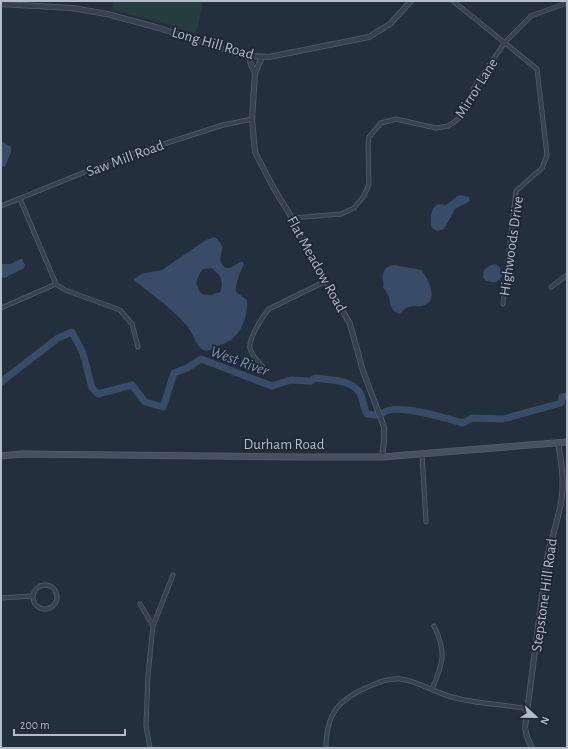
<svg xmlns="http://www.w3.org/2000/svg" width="568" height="749" font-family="'Alegreya Sans',sans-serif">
<rect width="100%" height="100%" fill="#242f3e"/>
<path fill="#263c3f" d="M113,1H203L196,34L163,23L112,10Z"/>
<g fill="#394c67" fill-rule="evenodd">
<path d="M1,141L11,147V152L5,167L1,166Z"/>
<path d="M460,195L469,197L470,201L455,209L444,229L437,231L432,228C430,222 430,205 440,204C442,204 444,205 446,205L455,198Z"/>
<path d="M214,237C233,249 211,257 226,268H230L240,262H243L244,265C240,271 235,285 236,292L247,300C248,313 243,331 232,339C228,342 223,344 218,346C213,349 206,353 201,348C195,344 193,333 188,327C178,315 166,305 154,296C147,291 142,285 134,281V279L141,274L162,270L206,240ZM211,268C220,273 225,283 220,292L211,295L202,294C194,286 196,277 203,269Z"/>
<path d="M20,259H22L25,265L24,268L5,278L1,277V264H11Z"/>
<path d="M494,264C500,265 502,271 502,276C498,284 493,282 486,281L483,277C483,268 487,267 494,264Z"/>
<path d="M394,265L421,270C429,279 440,302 422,306C417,307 411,305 406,308C404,309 402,312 399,314C388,309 392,302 387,293C387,292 384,288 383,288C383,286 384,283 383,281C382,272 384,267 394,265Z"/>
</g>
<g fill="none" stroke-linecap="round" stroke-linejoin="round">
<g stroke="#394c67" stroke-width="7">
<path d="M1,382L58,338L72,332L83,353L92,388L98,394L132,385L145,402L163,407L174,373L187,368L201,359L272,386L291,380L311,381L315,378C330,380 351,379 360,393C364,400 363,408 367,414L376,415"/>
<path d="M383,413C395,402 448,419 463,423L472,418L503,419L561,403L562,397L567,396"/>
</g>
<g stroke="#565f6c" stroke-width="5">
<g id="minor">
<path d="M453,1L537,69L547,155L542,168L516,191L503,304"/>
<path d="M20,199L56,284L65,290L120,310L132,324L138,347"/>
<path d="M1,206L117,159L223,125L252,119"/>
<path d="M292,218L341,214L354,208L364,196L369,184L368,144L369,137L381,123L396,119L436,128L448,126L453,123L460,117L464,112L474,88L505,42L531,16L567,3"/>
<path d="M551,287L567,275"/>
<path d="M1,308L56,284"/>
<path d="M263,367C258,361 251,355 250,348C248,339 263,316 269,309L326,281"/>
<path d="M422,454L426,522"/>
<circle cx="45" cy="597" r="12"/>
<path d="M1,598L32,596"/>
<path d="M140,604L153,626L148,675L146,726L150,748"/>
<path d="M153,626L173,575"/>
<path d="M432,689C443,664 447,652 434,626"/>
<path d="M326,748C326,713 339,699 370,686C379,682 389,678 400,679C418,681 434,692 452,697C476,704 503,704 528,709"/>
</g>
</g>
<g stroke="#565f6c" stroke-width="6">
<g id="tertiary">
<path d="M1,4L72,8L107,14L159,28L232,52L249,56L269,57L369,37L390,24L411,1"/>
<path d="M249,56L251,65L255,73"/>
<path d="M262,57L255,73L252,119L255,152L273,187L292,218L313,259L350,324L363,371L384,427V442L382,457"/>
<path d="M532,748L527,737L525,727L547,559C551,538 560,516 562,495C564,477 561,460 558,442"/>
</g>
</g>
<g stroke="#565f6c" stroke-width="7">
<path id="secondary" d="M1,456L22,454L300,457H382L567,442"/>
</g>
<use href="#minor" stroke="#38414e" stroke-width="3.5"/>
<use href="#tertiary" stroke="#38414e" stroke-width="4.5"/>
<use href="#secondary" stroke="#465061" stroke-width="5.5"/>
</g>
<g text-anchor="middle" stroke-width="3.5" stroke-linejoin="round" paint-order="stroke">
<g font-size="15" fill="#b4bcc9" stroke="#1d2633">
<text transform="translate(213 43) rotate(16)" y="5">Long Hill Road</text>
<text transform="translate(476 88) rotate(-58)" y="5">Mirror Lane</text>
<text transform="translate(125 158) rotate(-20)" y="5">Saw Mill Road</text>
<text transform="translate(511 246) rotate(-82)" y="5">Highwoods Drive</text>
<text transform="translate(317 264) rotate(61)" y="5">Flat Meadow Road</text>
<text x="284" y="449">Durham Road</text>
<text transform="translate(544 595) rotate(-82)" y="5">Stepstone Hill Road</text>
</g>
<g font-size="16" font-style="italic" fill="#7c92b1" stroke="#1d2633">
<text transform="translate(240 360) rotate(20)" y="6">West River</text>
</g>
</g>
<rect width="568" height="749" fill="none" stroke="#b4bcc9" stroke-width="4"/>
<g transform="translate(536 717) rotate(112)" stroke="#1d2633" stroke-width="3" paint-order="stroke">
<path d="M0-3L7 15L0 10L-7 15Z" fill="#b4bcc9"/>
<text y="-6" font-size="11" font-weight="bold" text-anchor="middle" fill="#b4bcc9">N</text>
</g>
<path d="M14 729v6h111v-6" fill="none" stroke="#b4bcc9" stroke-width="2"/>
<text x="20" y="729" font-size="12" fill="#b4bcc9" stroke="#1d2633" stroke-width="3" paint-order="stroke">200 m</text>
</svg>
